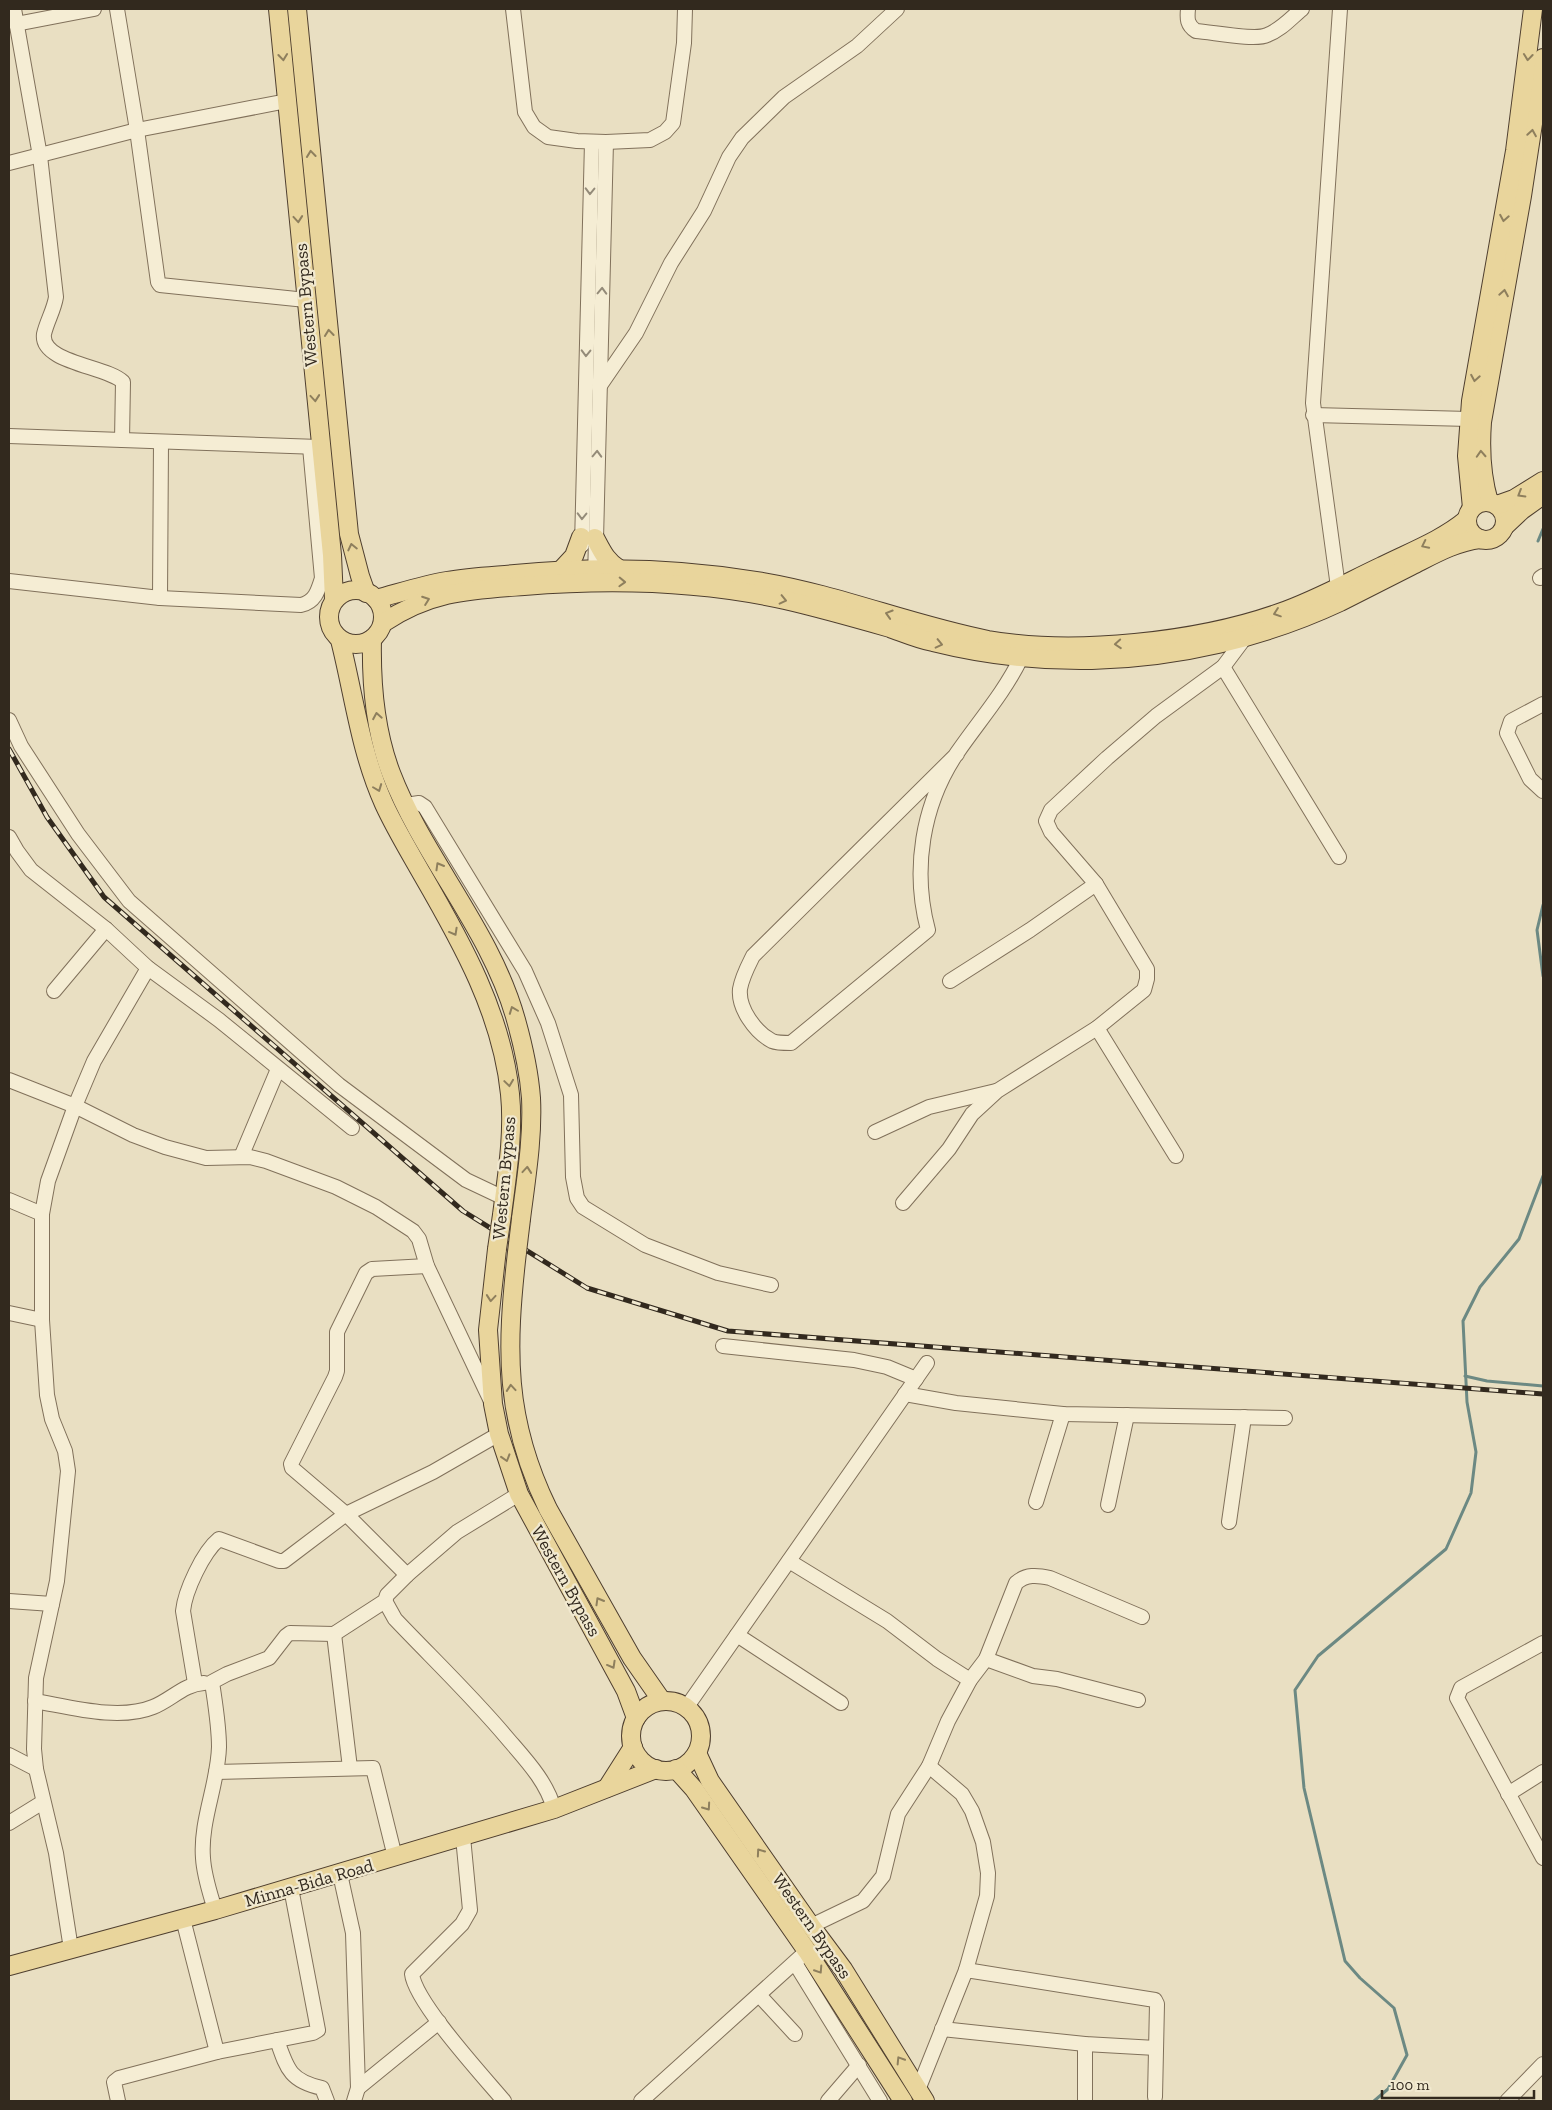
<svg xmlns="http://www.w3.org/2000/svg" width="1552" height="2110" font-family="'Zilla Slab',serif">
<rect width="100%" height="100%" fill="#e9dfc2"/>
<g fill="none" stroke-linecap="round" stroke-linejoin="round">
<g stroke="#6c8983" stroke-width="3">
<path d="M1538,541L1543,529"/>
<path d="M1543,905L1537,930L1543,976"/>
<path d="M1465,1376L1487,1381L1543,1386"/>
<path d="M1374,2101L1388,2089L1407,2055L1394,2008L1360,1978L1345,1961L1304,1788L1295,1690L1318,1656L1446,1549L1471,1493L1476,1452L1467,1402L1463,1321L1480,1287L1519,1239L1543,1176"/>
</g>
<g stroke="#81715b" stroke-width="16">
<g id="minor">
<path d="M14,9L40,156L56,297C54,310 47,321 44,334C40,363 107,366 123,382L122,440"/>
<path d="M117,9L137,130L158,282L160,285L306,300"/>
<path d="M513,9L525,112L534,127L548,137L577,141L606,142L650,140L665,132L673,123L684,43L685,9"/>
<path d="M1188,9C1187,19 1187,25 1196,31C1212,32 1255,41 1267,35C1281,30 1291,18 1302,9"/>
<path d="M16,24L94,9"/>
<path d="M9,163L137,130L287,101"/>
<path d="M599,387L636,333L671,263L704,211L729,157L742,138L784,97L857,46L897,9"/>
<path d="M1313,415L1469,419"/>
<path d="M9,436L319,447"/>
<path d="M582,545L592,142"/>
<path d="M1540,578L1543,576"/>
<path d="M595,579L606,142"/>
<path d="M9,581L160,598L301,605C315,602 318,591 322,578L310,447"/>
<path d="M1338,587L1313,403L1340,9"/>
<path d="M160,598L161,442"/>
<path d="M1223,667L1339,857"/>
<path d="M1543,704L1511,721L1507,733L1530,779L1543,791"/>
<path d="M9,720L21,746L78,834L129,901L339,1085L466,1180L504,1198"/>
<path d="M957,754L753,956C748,966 742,977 740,989C738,1008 755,1032 772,1041C777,1043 785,1043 791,1043L928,930C912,870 922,805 957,753C979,721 1004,693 1021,658"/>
<path d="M406,805L419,803L425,807L525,971L548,1023L571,1095L573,1177L577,1198L583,1207L645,1245L718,1273L771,1285"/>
<path d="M9,837L17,851L31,870L106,929L148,968L219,1020L352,1128"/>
<path d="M950,981L1030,930L1096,884"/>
<path d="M54,991L106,929"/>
<path d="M1097,1028L1176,1156"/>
<path d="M9,1080L75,1106L133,1135L165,1147L206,1158L250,1157L266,1161L336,1187L376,1207L413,1231L419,1239L427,1266L490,1399"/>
<path d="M875,1132L929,1107L996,1091"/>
<path d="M241,1157L278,1069"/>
<path d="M9,1200L42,1214"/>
<path d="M903,1203L949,1149L972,1114L997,1091L1097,1028L1144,990L1147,979V969L1096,884L1051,832L1046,821L1051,810L1107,758L1156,716L1223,667L1244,639"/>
<path d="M9,1313L42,1320"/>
<path d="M723,1346L854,1360L887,1367L916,1379"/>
<path d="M905,1394L956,1403L1063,1414L1285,1418"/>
<path d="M1036,1502L1063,1414"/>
<path d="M1108,1505L1127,1415"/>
<path d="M1229,1522L1244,1417"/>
<path d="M789,1561L887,1621L937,1659L970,1680"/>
<path d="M407,1575L346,1514L292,1468L291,1464L335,1377L337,1371V1332L366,1273L372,1269L427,1266"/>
<path d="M9,1601L52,1604"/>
<path d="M385,1601L395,1619C433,1659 473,1697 508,1739C526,1760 547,1782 554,1809"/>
<path d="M334,1634L350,1768"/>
<path d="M737,1635L841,1703"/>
<path d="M1543,1643L1461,1688L1457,1698L1543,1858"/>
<path d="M986,1659L1033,1676L1057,1679L1138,1700"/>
<path d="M195,1683L183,1611C185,1591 203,1552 219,1539L279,1561H284L346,1514L433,1472L499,1434"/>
<path d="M35,1701C70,1707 119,1721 153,1707C171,1700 184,1684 204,1683"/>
<path d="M686,1708L927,1363"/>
<path d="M9,1755L36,1769"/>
<path d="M929,1766L962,1794L972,1811L983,1842L988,1873L987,1896L966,1970"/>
<path d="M216,1772L373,1768L395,1857"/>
<path d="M1508,1794L1543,1772"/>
<path d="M9,1823L43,1802"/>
<path d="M463,1837L470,1910L462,1924L412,1974C415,2002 483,2076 504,2101"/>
<path d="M340,1874L353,1933L358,2088L354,2101"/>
<path d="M215,1910C210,1893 204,1876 203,1858C200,1821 218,1784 219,1747C219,1725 215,1703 212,1682L227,1674L269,1658L286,1636L290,1633L334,1634L385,1601L387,1595L407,1575L457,1532L519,1494"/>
<path d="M183,1919L217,2052"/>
<path d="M811,1926L863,1901L883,1876L898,1814L929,1766L948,1721L970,1680L986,1659L1016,1583C1026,1574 1037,1575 1050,1578L1142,1617"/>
<path d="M71,1949L56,1853L36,1769L34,1749L36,1678L57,1581L68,1471L65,1451L52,1419L47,1395L42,1320V1214L48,1181L75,1106L94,1061L148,968"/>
<path d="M795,1963L880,2101"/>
<path d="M759,1995L795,2034"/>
<path d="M942,2029L1085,2044L1156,2048"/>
<path d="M277,2040C287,2069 290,2081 322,2088L327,2101"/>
<path d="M1085,2044V2101"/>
<path d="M358,2088L439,2022"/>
<path d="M918,2090L966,1970L1155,2000L1157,2004L1155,2097"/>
<path d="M118,2101L114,2082L119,2078L217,2052L313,2033L318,2030L291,1888"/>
<path d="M641,2101L807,1951"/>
<path d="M828,2101L859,2065"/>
<path d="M1507,2101L1543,2064"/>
</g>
</g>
<g stroke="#4f3f2f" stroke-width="20">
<g id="major">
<path d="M278,9L332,555L334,600"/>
<path d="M297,9L349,534L360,576L366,593"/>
<circle cx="1486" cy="521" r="19"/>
<path d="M1489,502C1481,475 1480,449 1482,422L1522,196L1543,58"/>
<path d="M1497,505L1514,499L1543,481"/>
<path d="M1472,508L1467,456L1471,401L1515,151L1533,9"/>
<path d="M1505,526L1522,510L1543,495"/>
<path d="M595,538C602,551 606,561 619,569"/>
<path d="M561,570L574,556L581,537"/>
<circle cx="356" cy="617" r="27"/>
<path d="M376,599C399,593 423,585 447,581C469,577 492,576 515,574C598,566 681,568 763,582C839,595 912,625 988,640C1074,655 1197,642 1279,613C1314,601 1348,582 1382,566C1410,552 1442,540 1466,520"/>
<path d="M383,623C431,591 469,590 524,586C610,579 700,581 785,600C820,608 855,618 890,628C904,633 918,639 933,642C985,655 1038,661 1092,660C1177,658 1263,638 1340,602C1364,590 1387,578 1411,566C1433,555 1455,542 1480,539"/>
<path d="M372,639C371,684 375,731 391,773C424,859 491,930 516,1020C523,1045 529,1071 531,1098C533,1138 526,1179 521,1219"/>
<path d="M340,640C354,695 360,751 384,804C395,828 409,851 422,874C462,943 502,1014 510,1094C514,1134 507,1175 502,1215"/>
<path d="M497,1249L488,1330L493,1404L499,1434L519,1494L626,1691L636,1718"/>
<path d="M517,1252C506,1349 504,1419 548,1509L632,1658L662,1701"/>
<circle cx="666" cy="1736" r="35"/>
<path d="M697,1753L710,1781L811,1926L843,1969L925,2101"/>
<path d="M676,1769L694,1789L807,1951L903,2101"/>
<path d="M607,1788L633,1747"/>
<path d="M9,1966L215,1910L554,1809L656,1769"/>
</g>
</g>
<use href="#minor" stroke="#f5edd4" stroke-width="14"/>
<use href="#major" stroke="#e9d59c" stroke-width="18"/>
<g stroke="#32291e" stroke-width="5">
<path id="rail" d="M9,749L47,817L104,897L463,1211L587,1288L728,1331L1543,1394"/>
</g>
<use href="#rail" stroke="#f1e9d0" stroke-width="3" stroke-dasharray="9" stroke-linecap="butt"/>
<g stroke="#4f3f2f" stroke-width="20" stroke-linecap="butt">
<g id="major-bridge">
<path d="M497,1249L502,1215"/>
<path d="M517,1252L521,1219"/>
</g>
</g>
<use href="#major-bridge" stroke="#e9d59c" stroke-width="18"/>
</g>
<defs><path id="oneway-chevron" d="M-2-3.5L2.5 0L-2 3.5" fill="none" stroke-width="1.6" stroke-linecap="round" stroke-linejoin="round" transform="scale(1.25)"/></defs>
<g stroke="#8e7f5d">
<use href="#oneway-chevron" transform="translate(283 57) rotate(84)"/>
<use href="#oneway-chevron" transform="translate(1528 57) rotate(96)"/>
<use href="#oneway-chevron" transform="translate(1532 133) rotate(-81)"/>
<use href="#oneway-chevron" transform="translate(311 154) rotate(-96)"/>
<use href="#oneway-chevron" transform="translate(1504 218) rotate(100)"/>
<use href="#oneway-chevron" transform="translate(298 219) rotate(85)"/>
<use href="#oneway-chevron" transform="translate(1504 293) rotate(-80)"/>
<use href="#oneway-chevron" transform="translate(329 333) rotate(-96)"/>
<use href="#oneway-chevron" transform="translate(1475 378) rotate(100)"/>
<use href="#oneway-chevron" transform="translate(315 398) rotate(85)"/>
<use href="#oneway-chevron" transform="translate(1481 454) rotate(-93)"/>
<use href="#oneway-chevron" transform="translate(1521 494) rotate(149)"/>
<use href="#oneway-chevron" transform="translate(1425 545) rotate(154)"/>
<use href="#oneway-chevron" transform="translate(352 547) rotate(-103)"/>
<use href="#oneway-chevron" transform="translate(622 582) rotate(2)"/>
<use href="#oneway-chevron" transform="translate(426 600) rotate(-20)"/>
<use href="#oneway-chevron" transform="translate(783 600) rotate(13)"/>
<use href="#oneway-chevron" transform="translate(1277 613) rotate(161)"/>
<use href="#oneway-chevron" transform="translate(889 614) rotate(-163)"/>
<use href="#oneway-chevron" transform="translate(939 644) rotate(13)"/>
<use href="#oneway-chevron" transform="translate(1118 644) rotate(176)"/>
<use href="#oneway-chevron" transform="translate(377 716) rotate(-100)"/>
<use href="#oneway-chevron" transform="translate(378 788) rotate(69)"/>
<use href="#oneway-chevron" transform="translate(439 866) rotate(-120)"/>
<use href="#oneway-chevron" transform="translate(454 932) rotate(61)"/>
<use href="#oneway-chevron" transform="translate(513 1010) rotate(-111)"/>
<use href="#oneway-chevron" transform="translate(509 1083) rotate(82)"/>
<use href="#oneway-chevron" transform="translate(527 1170) rotate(-85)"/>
<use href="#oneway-chevron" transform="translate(491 1298) rotate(95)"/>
<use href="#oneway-chevron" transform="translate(511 1388) rotate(-95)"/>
<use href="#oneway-chevron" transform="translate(506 1458) rotate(73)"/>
<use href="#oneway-chevron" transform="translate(599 1601) rotate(-120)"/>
<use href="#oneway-chevron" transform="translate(612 1665) rotate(61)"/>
<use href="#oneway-chevron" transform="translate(707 1807) rotate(55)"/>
<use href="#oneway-chevron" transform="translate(760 1852) rotate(-125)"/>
<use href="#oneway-chevron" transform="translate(819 1970) rotate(57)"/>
<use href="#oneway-chevron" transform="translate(900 2060) rotate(-122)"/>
</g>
<g stroke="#948b79">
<use href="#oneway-chevron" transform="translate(590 191) rotate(91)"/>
<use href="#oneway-chevron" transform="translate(602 291) rotate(-88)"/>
<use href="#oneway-chevron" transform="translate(586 353) rotate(91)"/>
<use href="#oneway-chevron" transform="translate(597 454) rotate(-88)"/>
<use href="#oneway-chevron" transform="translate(582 516) rotate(91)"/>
</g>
<g text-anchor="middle" stroke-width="4.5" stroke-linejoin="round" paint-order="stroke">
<g font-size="18" fill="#32291e" stroke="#f1e9d0">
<text transform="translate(306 305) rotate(-95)" y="6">Western Bypass</text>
<text transform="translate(504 1178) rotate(-85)" y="6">Western Bypass</text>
<text transform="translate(566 1581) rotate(61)" y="6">Western Bypass</text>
<text transform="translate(309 1883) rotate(-16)" y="6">Minna-Bida Road</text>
<text transform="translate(812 1926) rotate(55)" y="6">Western Bypass</text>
</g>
</g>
<rect width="1552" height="2110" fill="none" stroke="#32291e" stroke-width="20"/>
<path d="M1382 2090v8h152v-8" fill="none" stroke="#32291e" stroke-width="2.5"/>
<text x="1390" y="2090" font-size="15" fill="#32291e" stroke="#f1e9d0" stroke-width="4" paint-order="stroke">100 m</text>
</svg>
